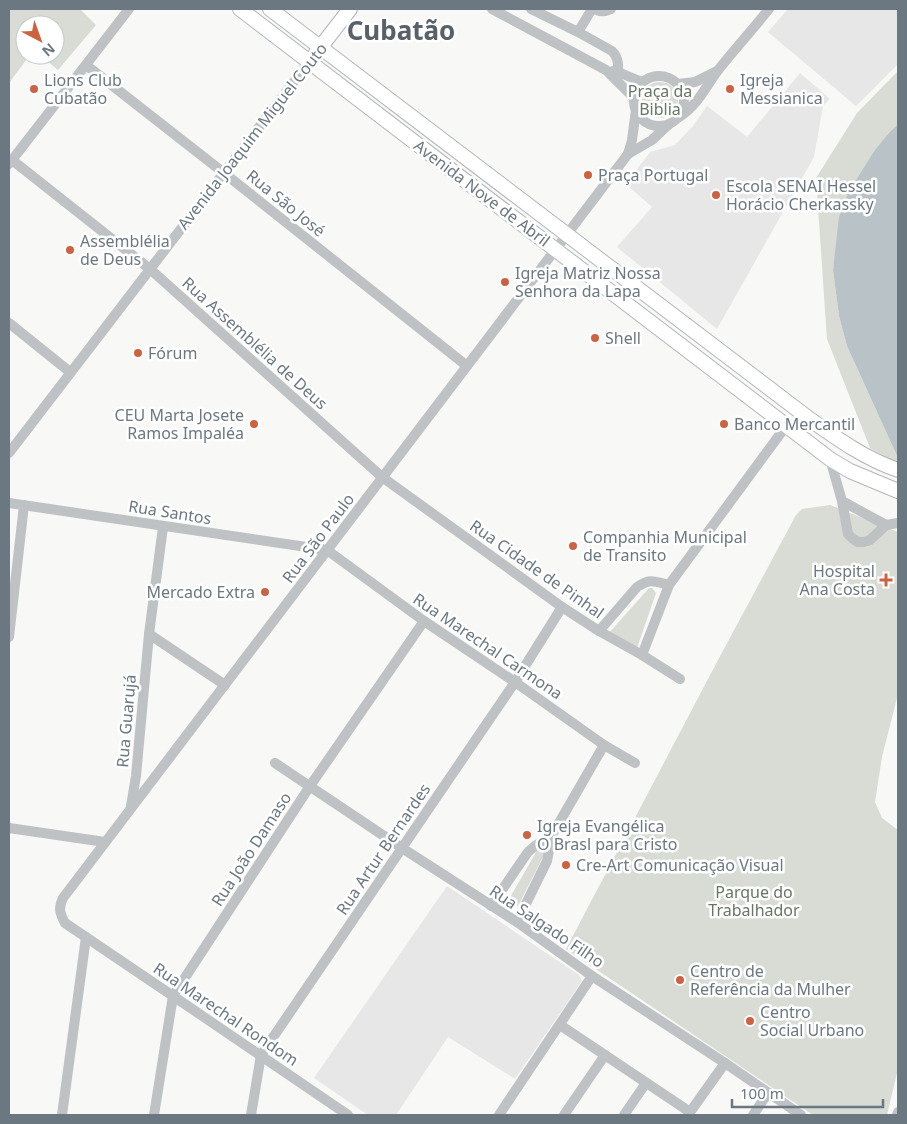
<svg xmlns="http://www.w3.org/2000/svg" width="907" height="1124" font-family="'Noto Sans',sans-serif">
<rect width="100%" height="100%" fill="#f8f8f6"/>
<g fill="#e6e7e6">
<path d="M788,9H898V64L856,106L768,32Z"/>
<path d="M800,73L830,99L823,106L814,157L717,329L617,247L652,207L626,184L650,152L675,145L693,126L707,106L747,137Z"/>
<path d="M447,886L579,975L582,981L515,1079L448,1037L396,1115H368L314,1078Z"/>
</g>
<g fill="#d8dcd5">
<path d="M9,9H80L96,25L58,70L40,55H55V25H25V55H30L9,83Z"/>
<path d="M898,71V124L888,134L874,151L849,191L833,270L839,316L847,346L898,458V464L870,448L827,339L816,178L857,113Z"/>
<circle cx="660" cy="100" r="18"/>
<path d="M830,505L898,532V694L882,757L875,802L882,818L898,830V1069L887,1115H813L566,949L718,660L796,515L802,509Z"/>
<path d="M649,588H652L656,593L637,648L609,633Z"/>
<path d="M539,847L546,851L518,906L512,905L508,901Z"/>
</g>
<path fill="#b9c2c6" d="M898,124V458L847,346L839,316L833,270L839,217L849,191L874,151L888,134Z"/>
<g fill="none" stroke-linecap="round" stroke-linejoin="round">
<g stroke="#b3b7bb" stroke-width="16">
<g id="secondary">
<path d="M240,9L830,459L850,471L898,491"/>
<path d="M270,9L811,420C839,440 866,459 898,470"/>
<path d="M316,53L350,9"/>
</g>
</g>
<g stroke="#bec2c4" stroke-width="10">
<path d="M492,9L606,70L634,98"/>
<path d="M531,9L578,32L612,51C620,59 619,70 616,80"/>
<path d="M594,9C600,12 605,12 611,9"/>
<path d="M578,32L592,9"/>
<path d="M86,65L224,173L467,366"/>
<path d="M613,71L618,72L642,82"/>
<circle cx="659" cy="101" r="25"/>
<path d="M678,84L695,82L717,71"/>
<path d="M679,117C698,105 706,86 719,69C735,49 753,29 769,9"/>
<path d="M628,154L652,140L669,124"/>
<path d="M12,160L150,269L382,477L562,607L599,631L642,655L680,679"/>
<path d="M9,164L129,9"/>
<path d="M9,323L70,372"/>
<path d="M9,453L309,62"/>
<path d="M830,459L842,501L848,534L852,538L858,542H864L870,540L886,525"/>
<path d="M842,501L886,525L898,523"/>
<path d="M9,503L327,550L424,621L515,682L604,745L635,763"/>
<path d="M599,631L637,587C650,578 654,581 669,585"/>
<path d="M149,634L225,685"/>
<path d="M9,637L24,505"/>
<path d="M642,655L669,585L786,426"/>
<path d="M275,763L402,848L517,922L592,976L725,1063L801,1115"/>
<path d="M131,806L136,776L149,634L163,527"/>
<path d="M9,828L105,842"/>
<path d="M491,906L528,852L535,846L552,835"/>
<path d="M517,922L547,861L552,835L604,745"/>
<path d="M560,1025L690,1112"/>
<path d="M62,1115L86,937"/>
<path d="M154,1115L173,996L310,786L424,621"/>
<path d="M251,1115L261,1055L515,682L562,607"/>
<path d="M348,1115L173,996L65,923C60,914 58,908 63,898L628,154L632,140L636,110"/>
<path d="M499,1115L592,976"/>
<path d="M564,1115L605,1055"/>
<path d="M624,1115L646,1083"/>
<path d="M688,1115L725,1063"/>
<path d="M753,1115L768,1093"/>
<path d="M897,1115L898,1112"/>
</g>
<use href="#secondary" stroke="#fff" stroke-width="14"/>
</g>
<g fill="#cc6241" stroke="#fff" stroke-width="2">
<circle cx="34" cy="89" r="5"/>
<circle cx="730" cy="89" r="5"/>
<circle cx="588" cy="175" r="5"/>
<circle cx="716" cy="195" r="5"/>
<circle cx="70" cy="250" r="5"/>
<circle cx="505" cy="282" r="5"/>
<circle cx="595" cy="338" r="5"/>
<circle cx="138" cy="353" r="5"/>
<circle cx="254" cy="424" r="5"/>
<circle cx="724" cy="424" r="5"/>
<circle cx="573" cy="546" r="5"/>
<path d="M883.5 572.5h5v5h5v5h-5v5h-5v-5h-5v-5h5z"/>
<circle cx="265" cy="592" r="5"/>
<circle cx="527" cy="835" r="5"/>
<circle cx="566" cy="865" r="5"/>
<circle cx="680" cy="980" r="5"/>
<circle cx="750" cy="1021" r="5"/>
</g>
<g text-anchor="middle" stroke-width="5" stroke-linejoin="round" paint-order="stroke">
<g font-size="16" fill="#6b7882" stroke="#fff" text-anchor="start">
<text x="44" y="86">Lions Club<tspan x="44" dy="18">Cubatão</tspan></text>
<text x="740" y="86">Igreja<tspan x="740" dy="18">Messianica</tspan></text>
<text x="598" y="181">Praça Portugal</text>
<text x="726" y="192">Escola SENAI Hessel<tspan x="726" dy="18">Horácio Cherkassky</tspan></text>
<text x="80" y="247">Assemblélia<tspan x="80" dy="18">de Deus</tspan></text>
<text x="515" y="279">Igreja Matriz Nossa<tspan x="515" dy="18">Senhora da Lapa</tspan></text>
<text x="605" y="344">Shell</text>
<text x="148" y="359">Fórum</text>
<text x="244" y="421" text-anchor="end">CEU Marta Josete<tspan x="244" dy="18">Ramos Impaléa</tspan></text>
<text x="734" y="430">Banco Mercantil</text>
<text x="583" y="543">Companhia Municipal<tspan x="583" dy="18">de Transito</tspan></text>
<text x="875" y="577" text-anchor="end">Hospital<tspan x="875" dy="18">Ana Costa</tspan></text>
<text x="255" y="598" text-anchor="end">Mercado Extra</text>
<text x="537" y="832">Igreja Evangélica<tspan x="537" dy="18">O Brasl para Cristo</tspan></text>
<text x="576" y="871">Cre-Art Comunicação Visual</text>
<text x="690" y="977">Centro de<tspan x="690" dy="18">Referência da Mulher</tspan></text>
<text x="760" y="1018">Centro<tspan x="760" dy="18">Social Urbano</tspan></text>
</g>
<g font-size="16" fill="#677665" stroke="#fff">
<text x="660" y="97">Praça da<tspan x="660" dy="18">Biblia</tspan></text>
<text x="754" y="898">Parque do<tspan x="754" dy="18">Trabalhador</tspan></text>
</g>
<g font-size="16" fill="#6b7882" stroke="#fff">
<text transform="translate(252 136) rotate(-52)" y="6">Avenida Joaquim Miguel Couto</text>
<text transform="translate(482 193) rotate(37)" y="6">Avenida Nove de Abril</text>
<text transform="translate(286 203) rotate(39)" y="6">Rua São José</text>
<text transform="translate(255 343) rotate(42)" y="6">Rua Assemblélia de Deus</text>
<text transform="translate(170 512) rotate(9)" y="6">Rua Santos</text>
<text transform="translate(318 538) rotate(-53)" y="6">Rua São Paulo</text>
<text transform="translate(537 569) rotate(35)" y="6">Rua Cidade de Pinhal</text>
<text transform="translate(488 646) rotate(34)" y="6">Rua Marechal Carmona</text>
<text transform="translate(126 721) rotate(-85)" y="6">Rua Guarujá</text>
<text transform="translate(251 849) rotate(-57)" y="6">Rua João Damaso</text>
<text transform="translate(383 849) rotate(-56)" y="6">Rua Artur Bernardes</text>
<text transform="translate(547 926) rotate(34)" y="6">Rua Salgado Filho</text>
<text transform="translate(226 1014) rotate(34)" y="6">Rua Marechal Rondom</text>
</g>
<g font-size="26" font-weight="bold" fill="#586169" stroke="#fff">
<text x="401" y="40">Cubatão</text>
</g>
</g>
<rect width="907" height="1124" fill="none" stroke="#6b7882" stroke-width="20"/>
<g transform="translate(40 40) rotate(139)"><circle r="24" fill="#ffffff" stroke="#c4c9cd"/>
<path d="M0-4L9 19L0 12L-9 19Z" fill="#cc6241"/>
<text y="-8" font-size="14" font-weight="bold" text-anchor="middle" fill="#6b7882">N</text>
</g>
<path d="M732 1099v8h151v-8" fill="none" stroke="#6b7882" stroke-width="2.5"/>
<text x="740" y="1099" font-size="15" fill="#6b7882" stroke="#ffffff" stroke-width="4" paint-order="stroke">100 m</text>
</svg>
